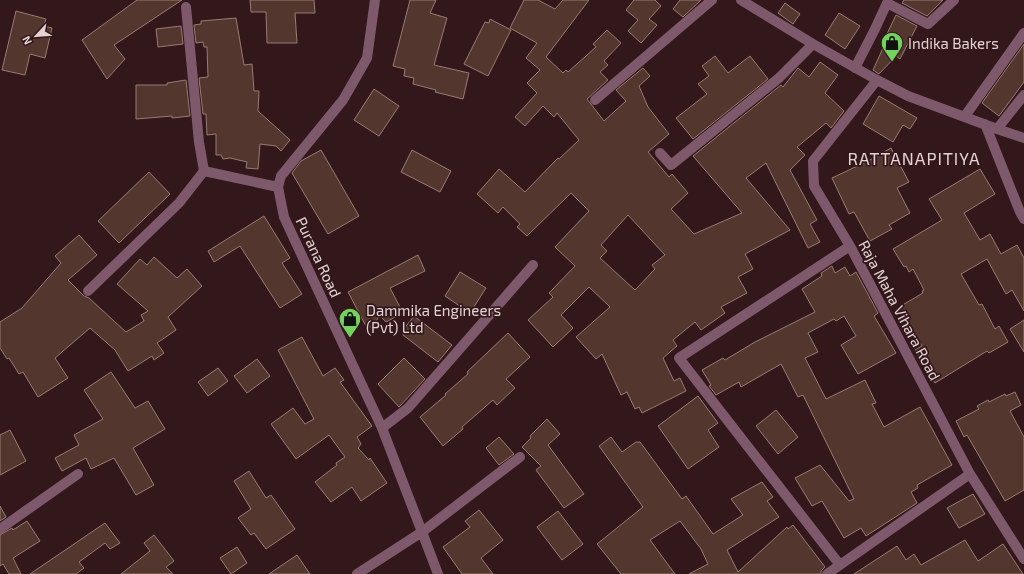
<svg xmlns="http://www.w3.org/2000/svg" width="1024" height="574" font-family="'Exo 2',sans-serif">
	<style>
		.building { fill: #53372f; stroke: #9a7b71; fill-rule: evenodd }
		.lines { fill: none; stroke-linecap: round; stroke-linejoin: round }
		.minor { stroke: #7e596b; stroke-width: 10 }
		.labels { text-anchor: middle; dominant-baseline: central; stroke-width: 3.5; stroke-linejoin: round; paint-order: stroke }
		.poi-label { font-size: 15px; fill: #e5d2d3; stroke: #32181b; text-anchor: start }
		.street-label { font-size: 15px; fill: #e5d2d3; stroke: #32181b }
		.quarter-label { font-size: 17px; letter-spacing: 1px; fill: #e5d2d3; stroke: #32181b }
	</style>
	<rect width="100%" height="100%" fill="#32181b"/>
	<!-- building -->
	<path class="building" d="M137 0H182L114 45 125 59 107 79 82 40Z
		M250 0H314L315 13H295L297 43H267L266 12H251Z
		M410 0H436L430 13 447 18 434 65 469 73 463 99 435 92 436 90 413 84 414 78 404 76 405 69 393 66Z
		M524 0H538L555 9 563 0H589L546 57 563 73 566 70 568 72 596 47 593 44 607 30 621 43 604 61 608 65 600 72 608 80 587 99 604 121 626 101 616 90 643 68 650 76 639 86 648 107 669 134 648 152 669 177 672 174 688 193 671 209 694 234 742 213 693 156 781 85 783 87 798 68 809 77 820 62 838 75 825 93 844 111 831 128 826 123 797 147 805 155 790 170 817 220 810 224 820 242 808 248 766 163 746 178 790 230 745 254 753 269 738 277 747 293 721 307 725 313 701 330 695 322 673 340 677 346 663 358 674 381 680 378 686 391 642 413 639 407 635 409 627 392 621 395 602 354 596 359 576 337 610 307 589 287 561 315 573 328 553 347 528 320 553 297 549 293 575 266 555 247 589 211 571 193 527 236 517 227 520 224 503 207 498 213 477 194 499 169 525 192 558 158 559 159 579 140 557 113 554 117 543 106 525 126 515 117 537 93 527 83 540 70 526 58 537 43 510 28ZM628 215 665 255 652 265 655 269 635 290 600 258 607 251 601 245Z
		M634 0H655L661 6 649 19 657 25 641 43 628 31 638 20 626 10Z
		M680 0H701L683 17 673 9Z
		M904 0H943L927 16 902 3Z
		M785 3 800 14 793 24 778 13Z
		M16 11 46 19 44 26 52 28 45 58 30 54 25 75 2 70Z
		M839 13 860 26 845 49 825 35Z
		M896 15 917 26 900 59 896 56 879 74 873 70 888 37 886 36Z
		M236 18 244 65 252 64 254 91H259L258 111 290 140 281 151 276 146 260 144 258 169 246 168 247 162 230 158 223 159 221 155H216V134L207 135 206 114H203L199 78 208 77 207 47H204L203 42 196 43 194 25 201 24V21Z
		M490 19 511 30 488 76 464 64 485 22 489 23Z
		M181 26 183 44 158 47 156 29Z
		M1024 44V82L999 116 982 103Z
		M715 56 728 73 750 56 768 79 693 139 676 118 707 94 698 84 709 76 702 66Z
		M186 80 190 116 172 118V116L136 119V85H167V83Z
		M374 89 399 106 379 136 354 120Z
		M879 96 917 118 910 129 903 125 893 142 863 124Z
		M891 148 909 182 897 188 910 213 889 225 892 229 870 241 854 212 849 214 832 178 870 160Z
		M321 150 359 216 328 234 292 173 301 161Z
		M412 150 451 171 440 192 401 172Z
		M980 169 995 194 964 213 980 240 990 234 1001 254 1017 245 1024 258V311L1012 290 1006 294 987 259 961 274 979 305 982 304 995 329 999 326 1008 342 989 353 987 351 935 383 915 350 922 346 899 307 923 293 922 291 924 290 913 269 909 272 906 266 904 267 893 249 942 220 929 199Z
		M149 172 170 194 119 243 98 221Z
		M264 216 290 258 282 263 302 294 280 308 240 246 214 262 208 251Z
		M79 235 97 255 68 280 84 296 89 298 126 332 144 321 141 315 148 311 117 284 140 259 147 265 154 257 177 278 187 269 202 286 168 317 176 330 157 343 164 353 154 360 152 356 128 371 115 350 90 328 55 358 68 378 38 397 23 372 19 374 9 358 7 359 0 348V322L22 308 61 263 55 256Z
		M418 255 425 271 390 288 403 313 386 322 380 316 368 330 348 292Z
		M832 266 835 273 845 267 850 276 856 272 878 313 874 316 896 353 858 374 841 345 856 336 844 316 836 321 834 319 808 333 818 352 805 358 826 399 865 380 876 403 872 404 884 427 920 407 952 465 917 485 918 488 911 492 917 503 866 536 861 528 844 538 822 501 812 506 795 478 820 465 849 501 854 499 803 395 798 397 781 364 741 387 739 382 716 395 709 386 711 385 702 370 723 358 725 360 755 342 815 312 802 289 822 276 821 273Z
		M460 272 486 288 470 313 445 296Z
		M414 316 452 345 438 362 403 335V330Z
		M1024 320V352L1010 329Z
		M508 333 530 357 506 379 515 388 497 405 493 400 462 427 463 429 443 446 420 417 446 395 445 394 468 374 467 372Z
		M302 337 323 376 335 368 344 380 340 382 372 426 357 437 361 444 358 448 369 460 370 458 387 483 361 501 352 487 331 502 315 482 337 465 336 463 345 457 329 435 296 459 271 424 293 408 305 424 314 419 278 350Z
		M404 358 425 379 399 407 378 384Z
		M257 359 270 376 247 393 234 376Z
		M218 368 228 381 208 396 198 382Z
		M111 372 135 408 148 401 165 429 133 448 154 485 136 495 114 458 91 469 86 458 62 471 55 458 79 445 74 435 103 419 84 390Z
		M1015 392 1021 405 1010 411 1024 437V490L1005 501 967 435 964 437 956 421 979 409 977 406 988 400 989 402 1005 394 1006 396Z
		M698 396 718 423 708 430 719 447 688 469 658 426Z
		M776 410 798 437 778 454 756 426Z
		M547 419 560 434 548 445 584 494 564 508 536 470 541 466 522 447 531 438 530 436Z
		M10 430 26 461 0 475V435Z
		M499 437 514 454 499 465 486 448Z
		M611 437 622 452 636 442H640L682 499 686 496 713 534 743 515 731 499 762 482 773 497 767 501 779 517 727 550 738 572 787 527 788 529 793 525 825 567 821 571V574H689L708 564 701 549 680 521 650 540 675 574H621L597 544 643 507 599 446Z
		M249 471 266 498 271 495 295 529 266 549 254 533 251 535 238 518 251 509 234 481Z
		M973 494 985 514 959 528 947 508Z
		M0 506 6 517 0 521Z
		M479 510 503 540 481 558 493 574H462L443 547 470 527 465 521Z
		M558 511 583 544 562 560 537 527Z
		M27 521 40 541 13 558 21 574H9L3 564 0 566V535L12 528 13 530Z
		M105 523 120 543 110 549 105 543 79 562 84 568 76 574H30Z
		M154 535 174 561 166 567 173 574H121L150 551 144 543Z
		M965 540 978 561 1003 544 1023 574H854L897 546 906 560 914 554 921 565Z
		M237 547 247 563 231 574 220 558Z
		M297 555 310 574H269Z"/>
	<g class="lines">
		<!-- minor -->
		<path class="minor" d="M741 0 813 44 877 80 908 96 997 129 1024 138
			M186 7 199 142 204 171
			M855 68 875 29 887 3 928 24 954 0
			M877 80 813 161 814 186 850 246 970 474 1024 559
			M595 100 712 0
			M965 116 1024 33
			M985 124 1020 212 1024 219
			M997 129 1024 95
			M660 153 671 165 779 78 813 44
			M88 291 179 203 204 171 278 187
			M382 428 408 408 533 265
			M0 529 78 474
			M840 565 679 358 850 246
			M357 574 422 532 382 428 284 217 278 187 281 176 343 100 367 58 375 0
			M438 574 422 532 520 457
			M827 574 970 474"/>
	</g>
	<!-- icons -->
	<defs>
		<g id="shop-pin" transform="scale(1.15)"><path d="M0 17L-7.5 6A9.5 9.5 0 1 1 7.5 6Z" fill="#73d25d" stroke="#32181b"/><path d="M-5-2.5h2.3a2.7 3.5 0 0 1 5.4 0H5L5.5 6h-11ZM-1.5-2.5h3a1.5 2.3 0 0 0-3 0Z" fill="#111"/></g>
	</defs>
	<g fill-rule="evenodd">
		<use href="#shop-pin" x="892" y="43"/>
		<use href="#shop-pin" x="350" y="319"/>
	</g>
	<g class="labels">
		<!-- poi labels -->
		<g class="poi-label">
			<text x="908" y="43">Indika Bakers</text>
			<text x="366" y="310">Dammika Engineers<tspan x="366" dy="17">(Pvt) Ltd</tspan></text>
		</g>
		<!-- street labels -->
		<g class="street-label">
			<text transform="translate(319 257) rotate(65)">Purana Road</text>
			<text transform="translate(900 310) rotate(62)">Raja Maha Vihara Road</text>
		</g>
		<!-- quarter labels -->
		<g class="quarter-label">
			<text x="914" y="158">RATTANAPITIYA</text>
		</g>
	</g>
	<!-- north arrow -->
	<g transform="translate(36 36) rotate(244)" stroke="#32181b" stroke-width="3" paint-order="stroke">
	<path d="M0-3L7 15L0 10L-7 15Z" fill="#e5d2d3"/>
	<text y="-6" font-size="11" font-weight="bold" text-anchor="middle" fill="#e5d2d3">N</text>
	</g>
</svg>
